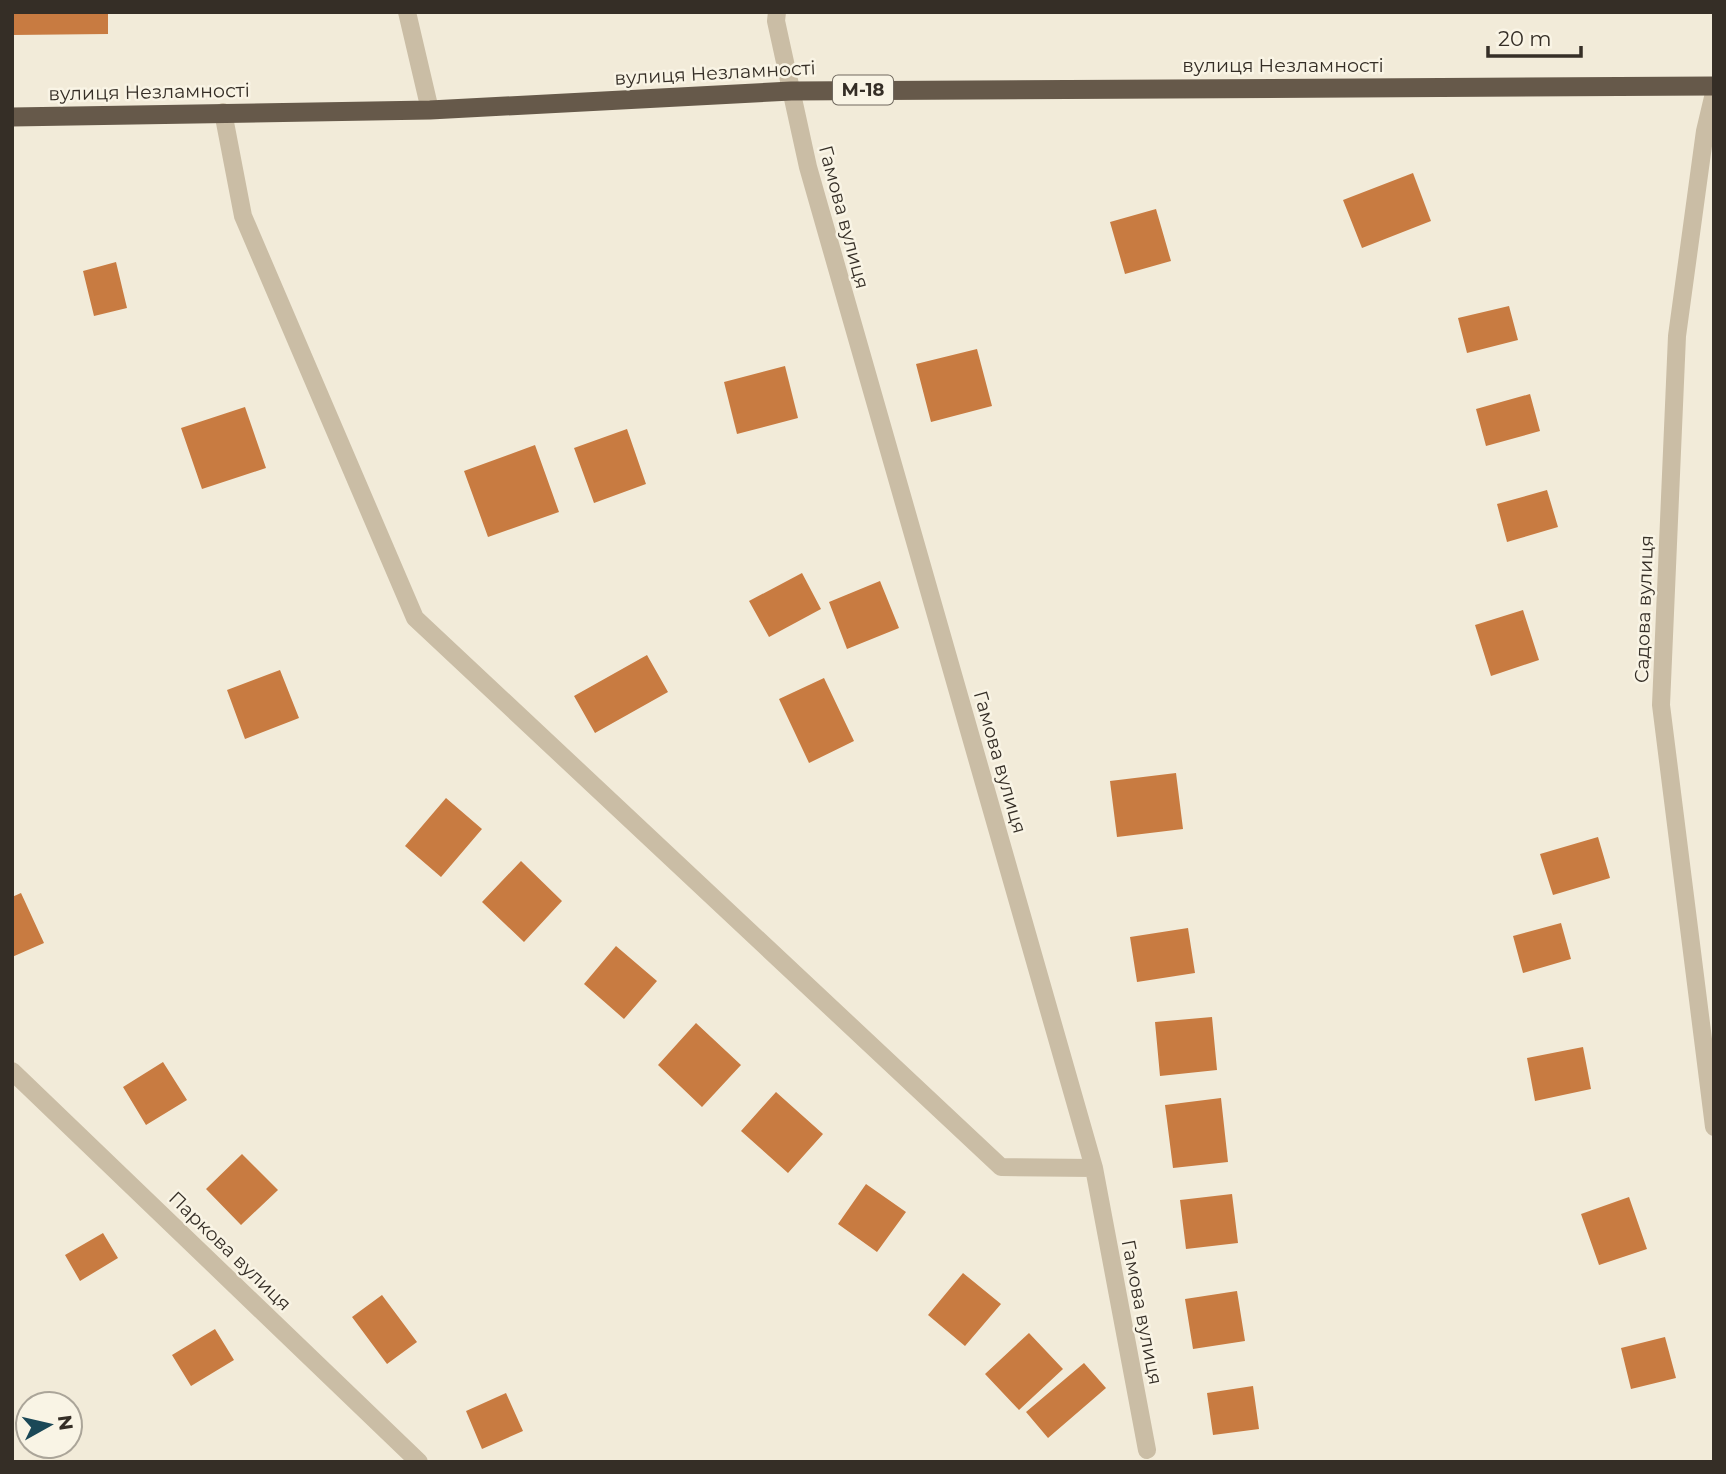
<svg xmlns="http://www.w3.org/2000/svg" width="1726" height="1474" font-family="Montserrat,sans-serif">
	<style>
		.building { fill: #c87b41 }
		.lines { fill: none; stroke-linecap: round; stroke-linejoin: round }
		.minor { stroke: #cabda5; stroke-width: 18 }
		.trunk { stroke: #66594a; stroke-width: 19 }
		.labels { text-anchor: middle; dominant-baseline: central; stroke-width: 5; stroke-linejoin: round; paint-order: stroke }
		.shield { fill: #f9f4e5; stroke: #70695f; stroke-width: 2 }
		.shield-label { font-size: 18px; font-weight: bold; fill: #352e26 }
		.street-label { font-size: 19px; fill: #352e26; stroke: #f9f4e5 }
	</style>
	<rect width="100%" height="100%" fill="#f2ebd9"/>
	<!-- building -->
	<path class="building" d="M12 12H108V34L12 35Z
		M1413 173 1431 221 1362 248 1343 200Z
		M1156 209 1171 261 1125 274 1110 222Z
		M116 262 127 308 94 316 83 271Z
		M1509 306 1518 340 1467 353 1458 318Z
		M977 349 992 406 931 422 916 364Z
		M785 366 798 418 737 434 724 382Z
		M1530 394 1540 431 1486 446 1476 409Z
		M245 407 266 468 202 489 181 428Z
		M627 429 646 484 594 503 574 448Z
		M535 445 559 512 488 537 464 471Z
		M1547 490 1558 527 1507 542 1497 504Z
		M802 573 821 609 769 637 749 601Z
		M880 581 899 628 847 649 829 602Z
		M1523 610 1539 660 1491 676 1475 625Z
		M647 655 668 692 595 733 574 696Z
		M280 670 299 718 245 739 227 690Z
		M824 678 854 741 809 763 779 699Z
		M1176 773 1183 829 1117 837 1110 781Z
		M446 798 482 829 441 877 405 846Z
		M1598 837 1610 878 1553 895 1540 854Z
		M521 861 562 901 524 942 482 902Z
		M21 893 44 943 12 957V897Z
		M1561 923 1571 959 1523 973 1513 936Z
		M1188 928 1195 973 1137 982 1130 937Z
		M616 946 657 981 624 1019 584 984Z
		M1212 1017 1217 1070 1160 1076 1155 1022Z
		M696 1023 741 1065 702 1107 658 1065Z
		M1583 1047 1591 1089 1535 1101 1527 1058Z
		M163 1062 187 1100 146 1125 123 1087Z
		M776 1092 823 1134 788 1173 741 1131Z
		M1221 1098 1228 1162 1173 1168 1165 1105Z
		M242 1154 278 1190 241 1225 206 1189Z
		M866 1184 906 1212 877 1252 838 1224Z
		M1232 1194 1238 1243 1186 1249 1180 1200Z
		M1629 1197 1647 1249 1599 1265 1581 1214Z
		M103 1233 118 1258 80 1281 65 1255Z
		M963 1273 1001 1304 965 1346 928 1315Z
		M1237 1291 1245 1341 1193 1349 1185 1299Z
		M382 1295 417 1342 387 1364 352 1317Z
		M215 1329 234 1360 191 1386 172 1355Z
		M1029 1333 1063 1369 1019 1410 985 1374Z
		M1665 1337 1676 1378 1631 1389 1621 1348Z
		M1084 1363 1106 1388 1048 1438 1026 1412Z
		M1253 1386 1259 1429 1213 1435 1207 1393Z
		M506 1393 523 1431 482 1449 466 1411Z"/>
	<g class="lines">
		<!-- minor -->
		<path class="minor" d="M407 12 430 110
			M777 12 776 21 808 167 1094 1168 1147 1450
			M1714 93 1705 131 1677 336 1661 705 1714 1127
			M223 112 243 216 415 618 1001 1167 1094 1168
			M12 1071 419 1462"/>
		<!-- trunk -->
		<path class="trunk" d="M12 117 430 110 791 91 1714 86"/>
	</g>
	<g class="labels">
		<!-- shield labels -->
		<rect class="shield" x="833" y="75.5" width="60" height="29" rx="5"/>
		<g class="shield-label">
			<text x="863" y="90">М-18</text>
		</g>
		<!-- street labels -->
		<g class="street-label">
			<text x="1283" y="65">вулиця Незламності</text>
			<text transform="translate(715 73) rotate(-3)">вулиця Незламності</text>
			<text transform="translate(149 92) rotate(-1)">вулиця Незламності</text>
			<text transform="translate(844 217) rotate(75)">Гамова вулиця</text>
			<text transform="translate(1644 609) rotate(-88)">Садова вулиця</text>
			<text transform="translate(1000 762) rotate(74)">Гамова вулиця</text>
			<text transform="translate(230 1251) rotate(44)">Паркова вулиця</text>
			<text transform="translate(1142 1312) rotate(79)">Гамова вулиця</text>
		</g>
	</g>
	<!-- border -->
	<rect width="1726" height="1474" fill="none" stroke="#352e26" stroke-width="28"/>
	<!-- north arrow -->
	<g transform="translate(49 1425) rotate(82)"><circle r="33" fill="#f9f4e5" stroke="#aba599" stroke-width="2"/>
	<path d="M0-5L12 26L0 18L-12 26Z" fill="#1b4857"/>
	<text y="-10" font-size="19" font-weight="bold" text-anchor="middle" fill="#352e26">N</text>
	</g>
	<!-- scale -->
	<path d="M1488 46v10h93v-10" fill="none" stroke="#352e26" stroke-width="3.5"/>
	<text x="1498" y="46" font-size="21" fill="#352e26" stroke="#f9f4e5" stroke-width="5" paint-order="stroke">20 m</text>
</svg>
